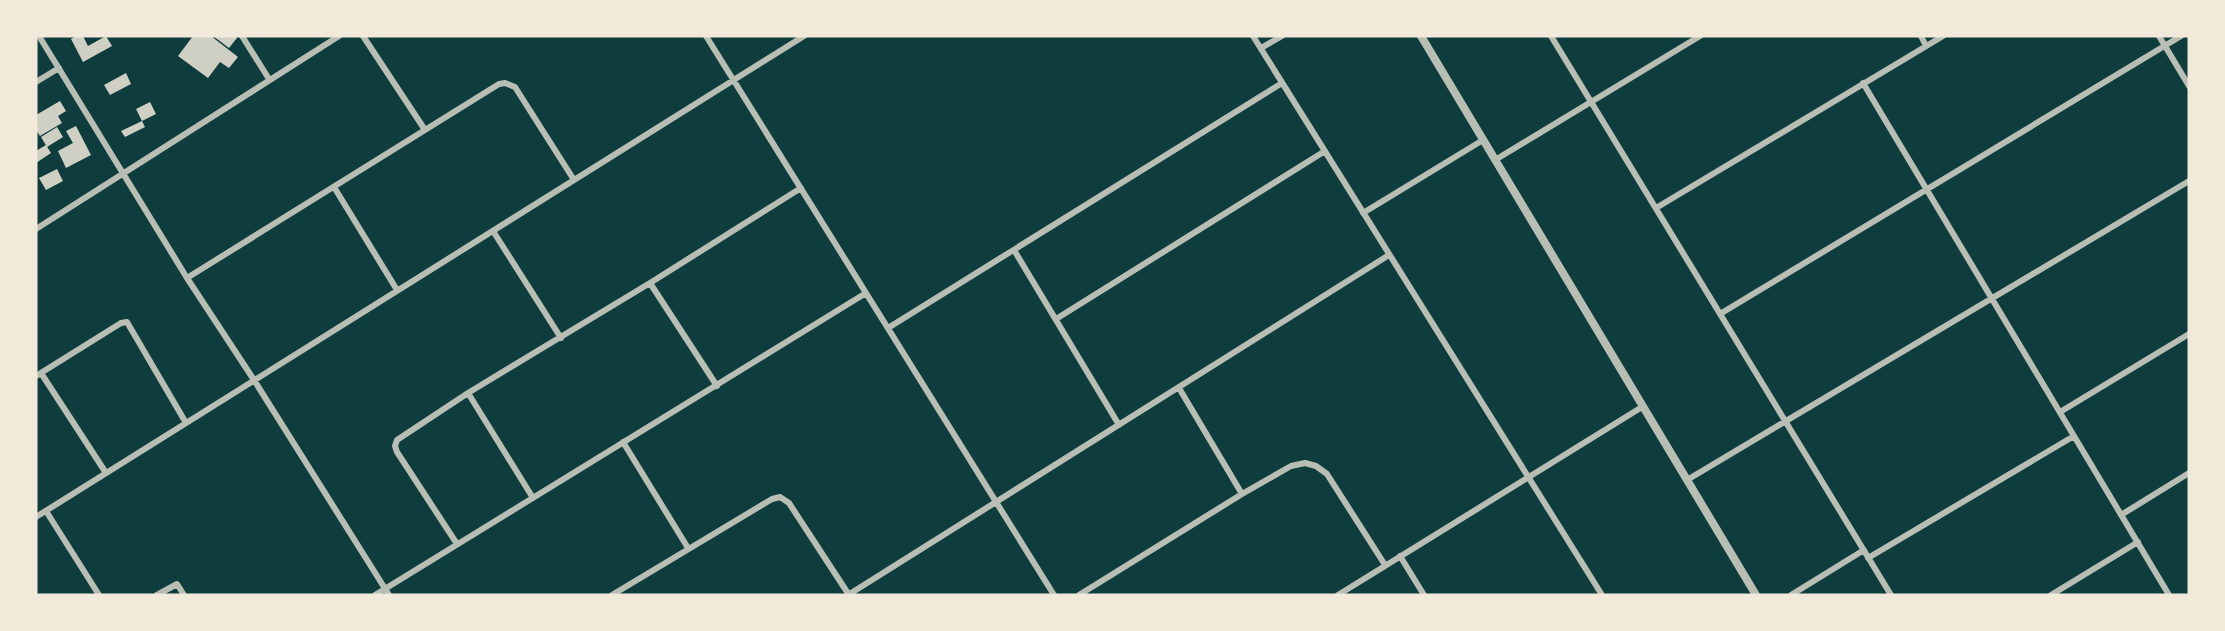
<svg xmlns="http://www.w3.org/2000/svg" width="2225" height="631" font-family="Helvetica,sans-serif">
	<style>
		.building { fill: #cfcfc3 }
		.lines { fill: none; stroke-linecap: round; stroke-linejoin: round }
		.minor { stroke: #b8beb3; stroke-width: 6 }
		.tertiary { stroke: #b8beb3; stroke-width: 8 }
	</style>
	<rect width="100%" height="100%" fill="#0f3d3e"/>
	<!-- building -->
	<path class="building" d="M76 36H83L88 46 106 36 112 46 83 62 71 39Z
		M193 36H211L238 57 229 68 220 62 208 78 178 56Z
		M213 36H235L237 38 229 48Z
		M126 73 131 84 110 95 104 85Z
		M60 101 66 111 58 116 62 123 40 136 36 130V115Z
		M150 102 156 114 142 121 136 109Z
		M142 121 145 127 125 137 121 131Z
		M76 126 91 155 66 168 58 151 73 143 66 131Z
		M57 127 63 137 47 147 41 137Z
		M46 145 51 153 36 163V151Z
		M57 169 63 181 46 190 39 178Z"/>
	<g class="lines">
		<!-- minor -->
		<path class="minor" d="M39 36 187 278 254 380 389 595
			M242 36 269 79
			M363 36 425 130
			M706 36 1054 595
			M1253 36 1602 595
			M1551 36 1891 595
			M1921 36 1926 46
			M2159 36 2189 86
			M1261 48 1282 36
			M36 82 59 68
			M1863 83 2169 595
			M1495 160 1700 36
			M334 187 397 290
			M1656 208 1943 36
			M1363 213 1483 140
			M36 229 339 36
			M493 231 561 338
			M1014 250 1119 425
			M187 278 499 84 505 83 515 87 574 180
			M650 283 717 386
			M1720 314 2181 36
			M1056 319 1325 151
			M888 328 1282 83
			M41 373 106 473
			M36 376 121 323 127 322 186 423
			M1179 388 1242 494
			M468 393 533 498
			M2060 412 2189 334
			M623 442 688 548
			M1687 480 2189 181
			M46 511 99 595
			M2121 515 2189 473
			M36 517 804 36
			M457 544 397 452 395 446 397 440 468 393 650 283 801 188
			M1400 556 1424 595
			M1868 558 2074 436
			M157 595 177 584 184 595
			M375 595 866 293
			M612 595 772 499 780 497 789 503 849 595
			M848 595 1389 255
			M1079 595 1242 494 1291 466 1305 463 1316 466 1327 474 1385 565
			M1338 595 1642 407
			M1791 595 1864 550
			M2051 595 2138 542"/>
		<!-- tertiary -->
		<path class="tertiary" d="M1421 36 1756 595"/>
	</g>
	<!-- border -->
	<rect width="2225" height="631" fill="none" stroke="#f1e9da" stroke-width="75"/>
</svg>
